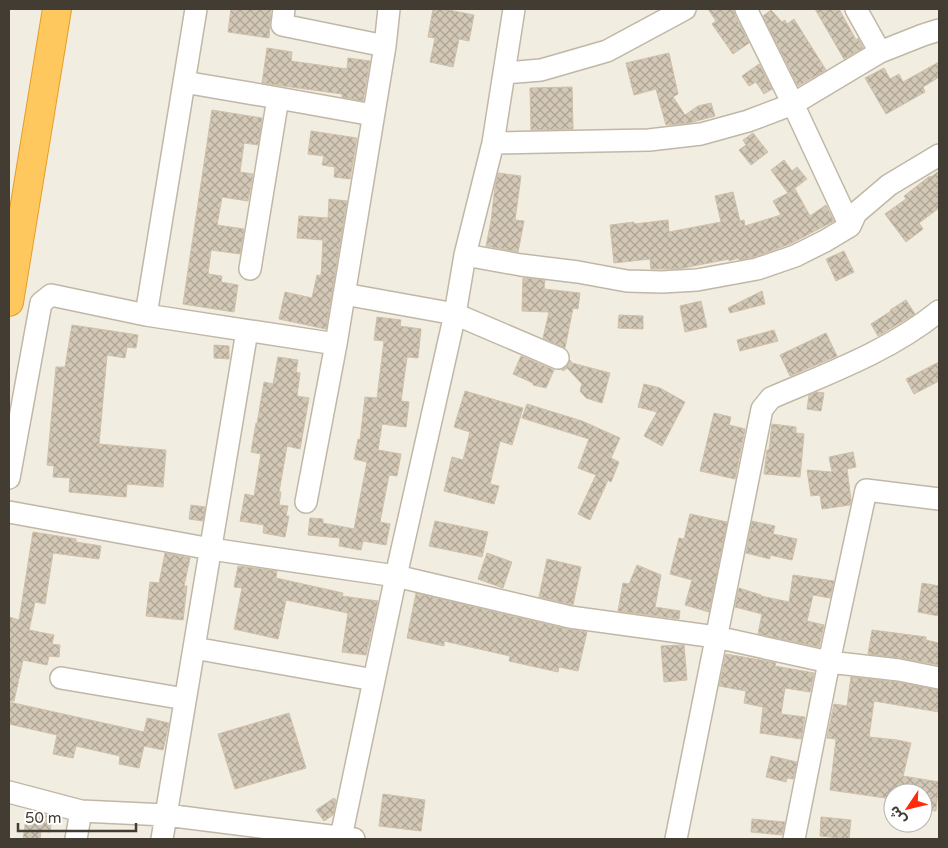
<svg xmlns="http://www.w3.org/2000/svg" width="948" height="848" font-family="'Varela Round','Noto Sans Arabic',sans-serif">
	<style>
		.building { fill: url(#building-cross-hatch); stroke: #cfc0a9 }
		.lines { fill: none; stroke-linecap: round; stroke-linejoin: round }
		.minor-casing { stroke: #c0b7a6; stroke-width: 24 }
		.highway-casing { stroke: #e69d27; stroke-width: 30 }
		.minor { stroke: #fff; stroke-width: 21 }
		.highway { stroke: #ffc85f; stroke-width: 28 }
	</style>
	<defs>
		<pattern id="building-cross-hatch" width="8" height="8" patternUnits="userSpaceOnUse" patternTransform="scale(1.25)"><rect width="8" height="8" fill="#d3c8b6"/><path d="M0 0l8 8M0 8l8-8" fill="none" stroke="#ada495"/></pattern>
	</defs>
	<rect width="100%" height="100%" fill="#f2ede1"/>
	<!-- building -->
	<path class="building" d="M231 9H271L269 38 228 32Z
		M433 9H443L474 15 469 41 459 39 453 67 430 62 435 38 428 37Z
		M708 9H734L735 15 749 43 733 54 712 24 716 21Z
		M815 9H839L856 40 858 38 863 48 844 59Z
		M771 10 782 22 785 20 787 24 794 19 826 70 798 86 763 16Z
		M267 48 292 52 291 61 347 69 348 58 370 61 363 101 342 97V94L262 83Z
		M669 53 678 94 673 97 685 115 698 106 711 103 715 116 689 123 666 125 656 89 634 95 626 63Z
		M939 62V77L923 87 925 92 886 114 865 78 884 68 890 79 899 74 903 82Z
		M759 64 772 89 764 94 756 82 749 86 742 76Z
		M572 87 573 129 531 130 530 88Z
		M212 110 262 118 258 145 244 143 240 172 253 174 248 201 222 197 217 225 244 229 240 254 211 250 208 274 222 276 221 282 238 285 234 312 183 304Z
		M311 131 357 138 350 179 334 177 335 167 322 165 324 156 308 154Z
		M753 133 768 152 751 165 739 150 746 145 743 140Z
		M784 160 792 171 797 167 807 179 791 191 795 189 810 216 826 205 834 221 790 244 754 257 739 260 738 258 729 261V259L678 269H651L650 259 614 263 610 225 634 222V224L668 220 669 232 721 222 715 196 733 192 740 221 744 220 745 226 781 215 773 201 788 193 771 170Z
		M939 171V208L919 223 923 229 906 242 885 214 906 199 904 196 930 176 931 177Z
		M498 173 521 176 515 220 524 221 518 252 486 246 491 221 495 187Z
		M329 199 347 201 326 329 279 319 285 292 312 298 317 275 321 276 323 240 297 238 299 216 328 218Z
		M844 251 854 272 836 281 826 259Z
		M523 278 545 280 544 289 580 293 578 309 573 308 565 348 543 338 549 312 522 311Z
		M762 291 765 304 730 313 728 308Z
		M906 300 915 314 878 336 871 324 891 311 890 310Z
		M701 301 707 327 685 332 680 306Z
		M619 315 643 316V329L618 328Z
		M377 317 401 320 400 326 421 329 418 358 407 357 401 401 409 402 406 427 382 424 378 450 401 454 397 476 389 475 380 522 390 524 386 545 363 541 361 550 339 546 340 538 308 535 310 518 323 519V523L354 529 367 462 354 459 358 439 360 440 365 397 377 398 384 341 374 340Z
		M72 325 138 335 136 348 127 347 125 358 107 355 99 444 166 450 163 487 127 484 126 497 69 492 70 478 53 477 54 466 47 465 56 367H65Z
		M774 330 778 341 740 351 737 340Z
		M826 333 837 356 790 376 780 355Z
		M214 345 229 346V359L214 358Z
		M521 356 554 370 546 388 533 385V383L513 374Z
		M278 357 298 360 296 372 300 373 297 396 309 398 300 449 287 446 279 492H281L279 505 288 506 286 516H289L285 537 263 533 264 525 240 521 245 494 254 496 261 454 251 452 256 423 257 424 264 382 273 384Z
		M570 360 572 363 610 373 602 403 586 398 580 391 582 384 567 368 563 371 562 370 566 368 569 363Z
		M939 362V381L914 394 906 379Z
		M644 384 660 388 685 402 662 446 644 436 657 412 638 407Z
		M465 391 523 408 512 445 500 441 490 484 499 486 494 504 444 491 452 457 463 460 470 432 454 427Z
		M817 392 824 393 821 411 807 409 809 395Z
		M527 404 582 421 620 438 611 458 619 462 611 482 608 480 590 520 578 514 596 475 578 468 589 439 522 418Z
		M714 413 731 417 729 425 745 429 735 479 700 471Z
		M772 424 796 427V433L804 434 800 477 764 474 767 450H769Z
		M853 452 856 467 847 469 851 500 850 505 822 509 820 495 811 496 807 470 832 472 829 457Z
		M191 505 205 507 203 521 189 519Z
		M690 514 727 522 709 612 685 605 692 580 670 574 679 538 684 539Z
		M435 521 488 532 482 557 429 546Z
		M752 521 775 526 773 534 797 539 792 560 770 555V559L746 553Z
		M33 532 76 539V542L101 546 99 559 53 553 45 604 35 602 29 630 54 635 52 644 60 645 59 657 49 656 47 665 23 660 14 701H9V617L19 620Z
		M165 553 190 558 184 586H187L183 620 146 616 150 582 159 583Z
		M487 553 512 562 503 588 478 579Z
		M547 559 581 567 573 605 539 597Z
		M637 565 661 575 655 607 680 611 679 619 618 611 623 583 629 584Z
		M238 566 277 571 276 578 343 593 342 596 378 601 366 655 342 652 348 613 286 600 278 639 234 629 242 588 234 587Z
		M793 575 834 581 830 598 813 595 807 621 824 625 819 647 758 634 762 614 735 607 739 588 761 595V596L789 602Z
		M922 583 939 586V616L918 612Z
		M416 593 567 629 587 632 578 671 559 667 558 672 509 661 510 656 444 641V646L407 638Z
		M872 630 926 637V640L939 643V665L901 658 868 654Z
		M681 645H684L687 680 664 682 661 646Z
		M726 654 772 662 776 663 775 666 814 673 810 692 785 688 781 714 805 717 801 739 760 733 763 707 744 703 746 691 719 686Z
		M851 677 897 682 939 690V712L874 701 869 737 897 740 911 743 903 776 939 782 936 811 923 809V793H893L892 799 830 790 836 739 827 738 834 704 847 706Z
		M9 702 144 732 147 718 169 723 163 750 144 746 139 768 119 764 120 756 76 746 73 758 53 754 57 735 9 724Z
		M289 713 306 768 235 789 218 734Z
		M771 756 797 762 793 779 787 778 786 782 766 777Z
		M383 794 425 800 421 831 379 826Z
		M334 798 336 800 333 815 324 821 316 810Z
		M27 812 52 816 50 832 41 831 40 839H23Z
		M821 817 851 820 849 839 820 836Z
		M752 819 785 822 782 835 751 832Z"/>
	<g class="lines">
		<!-- minor casing -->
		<g class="minor-casing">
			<path id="minor" d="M196 9 146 315 336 344
				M284 9 282 25 385 46
				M746 9 793 104 850 226
				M856 9 880 52
				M504 73 541 70 607 51 685 9
				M184 82 278 98 373 115
				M493 143 649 140 701 134 748 121 793 104 880 52 923 35 939 30
				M465 255 521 265 578 272 627 281 662 282 697 280 757 269 795 256 825 241 850 226 856 213 889 185 939 155
				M250 269 278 98
				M344 294 455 314 558 358
				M9 478 41 303 51 295 146 315
				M306 502 336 344 385 46 389 9
				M9 512 211 549 396 576 570 617 716 637 829 662 899 670 939 678
				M194 648 374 680
				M61 678 185 699
				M9 792 81 811 166 815 354 839
				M341 837 396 576 455 314 465 255 493 143 514 9
				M76 839 81 811
				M162 839 247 331
				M676 839 762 409 771 398C829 373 890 351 939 311
				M794 839 829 662 866 490 939 499"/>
		</g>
		<!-- highway casing -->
		<g class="highway-casing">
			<path id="highway" d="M9 302 57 9"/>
		</g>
		<!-- minor -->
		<use href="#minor" class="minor"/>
		<!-- highway -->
		<use href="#highway" class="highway"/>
	</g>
	<!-- border -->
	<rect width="948" height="848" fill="none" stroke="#433c32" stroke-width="20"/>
	<!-- north arrow -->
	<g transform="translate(908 808) rotate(235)"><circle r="24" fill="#ffffff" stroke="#b4b1ad"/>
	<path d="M0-4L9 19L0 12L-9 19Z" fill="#ff2c0b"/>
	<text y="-8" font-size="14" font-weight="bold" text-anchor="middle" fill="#433c32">ش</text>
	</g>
	<!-- scale -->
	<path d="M18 823v8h118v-8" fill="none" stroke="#433c32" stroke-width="2.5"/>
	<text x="25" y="823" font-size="15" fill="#433c32" stroke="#ffffff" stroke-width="4" paint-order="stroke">50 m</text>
</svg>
